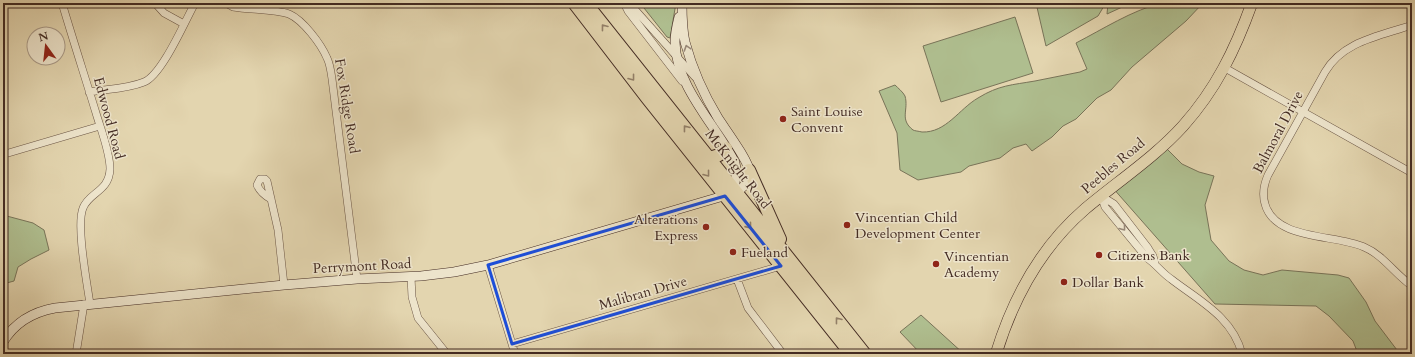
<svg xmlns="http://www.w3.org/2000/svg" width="1415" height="357" font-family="Cardo,serif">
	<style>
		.green { fill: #afbe8f; stroke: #797459 }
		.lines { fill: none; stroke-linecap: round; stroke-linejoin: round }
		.street-casing { stroke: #6b5646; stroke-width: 8 }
		.secondary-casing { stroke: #432b23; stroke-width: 10 }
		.primary-casing { stroke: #432b23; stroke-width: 12 }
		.highway-casing { stroke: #432b23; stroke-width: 14 }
		.street { stroke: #ede4cb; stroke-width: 7 }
		.secondary { stroke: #ede4cb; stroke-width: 9 }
		.primary { stroke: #e3d5af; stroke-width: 11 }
		.highway { stroke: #e3d5af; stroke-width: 12 }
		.oneway { stroke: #938069 }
		.oneway2 { stroke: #988877 }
		.marked { fill: none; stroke: #1d4ed8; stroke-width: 3; stroke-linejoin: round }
		.poi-dot { fill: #8f2418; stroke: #ede4cb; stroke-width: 1.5 }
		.labels { text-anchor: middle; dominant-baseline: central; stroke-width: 3; stroke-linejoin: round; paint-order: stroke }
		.street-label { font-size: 14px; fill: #432b23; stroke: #ede4cb }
		.poi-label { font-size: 14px; fill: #432b23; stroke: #ede4cb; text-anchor: start }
	</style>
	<rect width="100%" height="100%" fill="#e3d5af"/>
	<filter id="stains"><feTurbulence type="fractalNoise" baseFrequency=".005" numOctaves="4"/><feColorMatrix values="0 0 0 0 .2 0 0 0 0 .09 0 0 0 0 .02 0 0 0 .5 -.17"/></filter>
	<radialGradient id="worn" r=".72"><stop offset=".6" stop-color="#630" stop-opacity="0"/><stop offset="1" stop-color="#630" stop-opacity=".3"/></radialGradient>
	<!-- green -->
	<path class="green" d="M640 3H676L670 38 667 37Z
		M1036 3H1104V6L1098 16 1046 46Z
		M1108 3H1131L1107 14Z
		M1161 3H1203L1186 21 1132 67 1111 90 1097 98 1076 119 1063 126 1052 137 1032 151 1026 144 1013 148 1000 158 969 166 961 172 918 180 900 170 897 133 879 91 895 85C898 88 903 92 905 96 909 110 899 119 913 130 915 131 918 131 922 132 946 133 959 109 978 98 999 85 1012 85 1035 81 1050 78 1065 75 1080 72L1087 69 1076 43C1103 29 1131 11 1161 3Z
		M1015 17 1033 73 941 102 923 46Z
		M1163 145 1182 164 1199 172 1214 176 1205 205 1211 240 1229 261 1244 270 1263 275 1282 270 1338 275 1349 278 1366 302 1375 321 1400 354H1358L1353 341 1329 316 1316 306 1215 304 1112 187Z
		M3 215 33 223 44 230 49 250 31 259 18 267 14 281 3 284Z
		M921 315 964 354H921L900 332Z"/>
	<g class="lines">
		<!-- street casing -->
		<g class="street-casing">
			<path id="street" d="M62 3C73 40 85 77 96 113 101 130 110 152 110 169 109 192 89 192 83 208 76 225 87 283 90 304
				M155 3 164 13 184 24
				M226 3 233 7C250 10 274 9 289 14 303 20 321 44 327 58 330 64 331 72 332 79L357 279
				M624 3 628 11 682 81
				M629 3 695 77
				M1412 25C1380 36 1343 41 1325 72L1268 175C1264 184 1262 194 1265 204 1275 241 1336 234 1364 247 1383 255 1395 274 1412 286
				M1225 68 1412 173
				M89 92C107 89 127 89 144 82 162 75 185 21 195 3
				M5 154 100 126
				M1101 196 1105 207 1147 258C1156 264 1162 273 1171 279 1198 300 1233 317 1242 354
				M1101 196 1114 204 1148 248 1153 256 1155 263
				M271 199C265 196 260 192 257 185L260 179H265L267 181 278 230 284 285
				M488 265 515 354
				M411 277 412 297 418 318 447 354
				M737 279 748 308 783 354
				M512 344 781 266
				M76 354 84 304"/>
		</g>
		<!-- secondary casing -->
		<g class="secondary-casing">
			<path id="secondary" d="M679 17C677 25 675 34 675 42 676 87 716 125 735 163 737 171 737 185 730 191
				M3 342C15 322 33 312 55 308L284 285 357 279 421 276 454 272 488 265 737 192C743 187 750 182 750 173 749 161 725 129 718 118 704 95 692 68 685 42 682 29 682 16 682 3"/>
		</g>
		<!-- primary casing -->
		<g class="primary-casing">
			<path id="primary" d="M996 354C1013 298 1041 247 1085 209 1117 182 1155 157 1183 126 1216 89 1235 50 1252 3"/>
		</g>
		<!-- highway casing -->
		<g class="highway-casing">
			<path id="highway" d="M574 3 647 98 851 354
				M586 3 865 354
				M710 158 719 155 726 148
				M749 170 780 239"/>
		</g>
		<!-- street -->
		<use href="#street" class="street"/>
		<!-- secondary -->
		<use href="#secondary" class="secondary"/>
		<!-- primary -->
		<use href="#primary" class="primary"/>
		<!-- highway -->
		<use href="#highway" class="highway"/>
	</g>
	<!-- one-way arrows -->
	<defs><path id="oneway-chevron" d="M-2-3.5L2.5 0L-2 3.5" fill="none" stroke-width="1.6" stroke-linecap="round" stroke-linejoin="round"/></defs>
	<g class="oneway">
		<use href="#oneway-chevron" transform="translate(604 27) rotate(-128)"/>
		<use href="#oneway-chevron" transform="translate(632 78) rotate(52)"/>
		<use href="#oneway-chevron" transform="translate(686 128) rotate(-128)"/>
		<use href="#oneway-chevron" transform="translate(707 174) rotate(52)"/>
		<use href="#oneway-chevron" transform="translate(749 226) rotate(51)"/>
		<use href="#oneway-chevron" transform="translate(838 320) rotate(-128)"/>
	</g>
	<g class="oneway2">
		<use href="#oneway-chevron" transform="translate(687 48) rotate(-108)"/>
		<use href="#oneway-chevron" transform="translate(1123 228) rotate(52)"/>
	</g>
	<!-- marked area -->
	<path class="marked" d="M725 196 781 266 512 344 488 265Z"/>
	<!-- markers -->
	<g class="poi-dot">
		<circle cx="783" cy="119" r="4"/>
		<circle cx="847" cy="225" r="4"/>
		<circle cx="706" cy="227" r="4"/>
		<circle cx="733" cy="252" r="4"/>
		<circle cx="1099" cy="255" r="4"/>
		<circle cx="936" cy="264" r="4"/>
		<circle cx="1064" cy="282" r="4"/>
	</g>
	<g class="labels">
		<!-- street labels -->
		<g class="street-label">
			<text transform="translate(347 106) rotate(81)">Fox Ridge Road</text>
			<text transform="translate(109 118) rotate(75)">Edwood Road</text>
			<text transform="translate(1278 132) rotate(-62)">Balmoral Drive</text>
			<text transform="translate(1113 166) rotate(-40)">Peebles Road</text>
			<text transform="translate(738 169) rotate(52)">McKnight Road</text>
			<text transform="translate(362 266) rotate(-3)">Perrymont Road</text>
			<text transform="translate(643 293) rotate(-16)">Malibran Drive</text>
		</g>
		<!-- poi labels -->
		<g class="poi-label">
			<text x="791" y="111">Saint Louise<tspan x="791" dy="16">Convent</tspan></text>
			<text x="855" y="217">Vincentian Child<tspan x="855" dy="16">Development Center</tspan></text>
			<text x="698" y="219" text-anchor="end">Alterations<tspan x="698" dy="16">Express</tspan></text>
			<text x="741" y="252">Fueland</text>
			<text x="1107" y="255">Citizens Bank</text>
			<text x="944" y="256">Vincentian<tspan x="944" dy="16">Academy</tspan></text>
			<text x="1072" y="282">Dollar Bank</text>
		</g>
	</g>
	<!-- margin -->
	<rect width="1415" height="357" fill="none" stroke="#e3d5af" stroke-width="16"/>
	<rect x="4" y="4" width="1407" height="349" fill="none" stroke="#432b23" stroke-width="2"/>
	<rect x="8" y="8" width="1399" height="341" fill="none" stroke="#432b23"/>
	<!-- north arrow -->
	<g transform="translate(46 46) rotate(345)"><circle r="19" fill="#ede4cb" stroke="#a99a88"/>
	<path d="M0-3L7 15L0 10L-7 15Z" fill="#8f2418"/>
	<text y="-6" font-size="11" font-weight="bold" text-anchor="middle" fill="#432b23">N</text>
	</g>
	<rect width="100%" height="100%" filter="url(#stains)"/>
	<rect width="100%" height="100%" fill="url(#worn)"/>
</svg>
